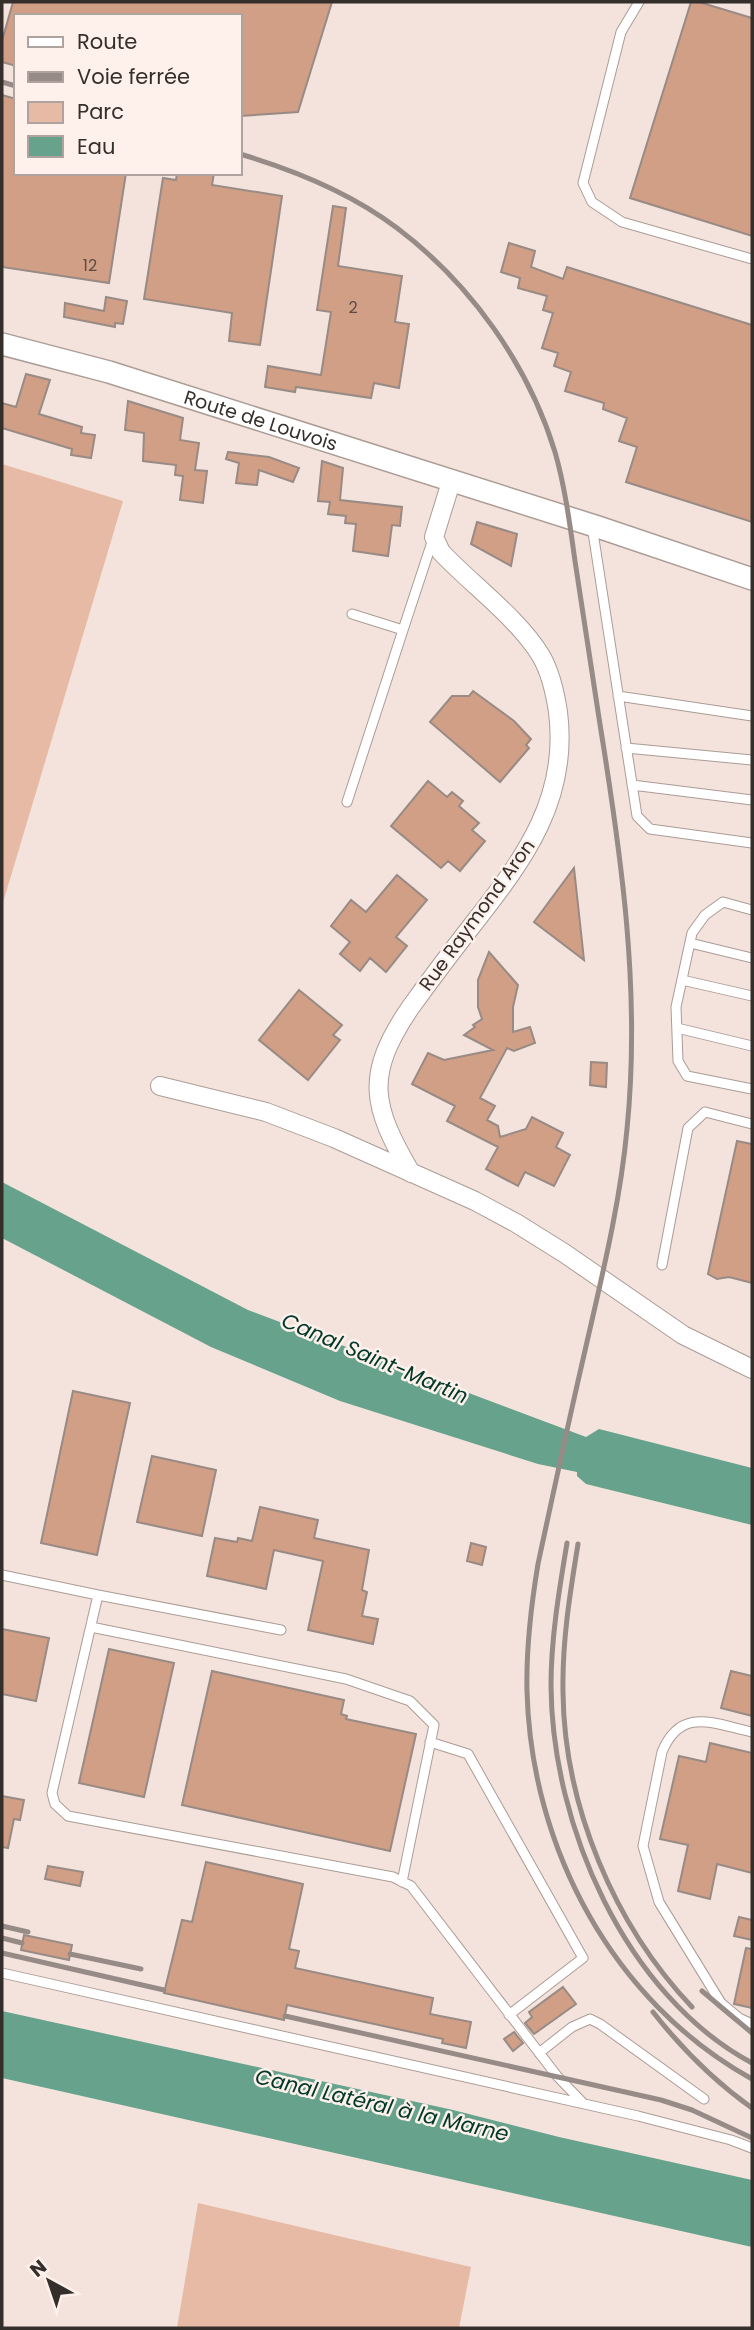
<svg xmlns="http://www.w3.org/2000/svg" width="754" height="2330" font-family="Poppins,sans-serif">
	<style>
		.green { fill: #e7baa5 }
		.water { fill: #67a28d }
		.building { fill: #d19e86; stroke: #988a84; stroke-width: 2 }
		.lines { fill: none; stroke-linecap: round; stroke-linejoin: round }
		.service-casing { stroke: #ab9c95; stroke-width: 11 }
		.minor-casing { stroke: #ab9c95; stroke-width: 20 }
		.tertiary-casing { stroke: #ab9c95; stroke-width: 24 }
		.service { stroke: #fff; stroke-width: 9 }
		.minor { stroke: #fff; stroke-width: 18 }
		.tertiary { stroke: #fff; stroke-width: 21 }
		.rail { stroke: #968b86; stroke-width: 5 }
		.labels { text-anchor: middle; dominant-baseline: central; stroke-width: 5; stroke-linejoin: round; paint-order: stroke }
		.number-label { font-size: 16px; fill: #5c4b42 }
		.street-label { font-size: 19px; fill: #352f2c; stroke: #fef1eb }
		.water-label { font-size: 21px; font-style: italic; fill: #00382a; stroke: #fef1eb }
	</style>
	<rect width="100%" height="100%" fill="#f3e3dc"/>
	<!-- green -->
	<path class="green" d="M2 464 123 501 2 906Z
		M198 2203 471 2267 459 2328H177Z"/>
	<!-- water -->
	<path class="water" d="M2 1182 248 1310 586 1437 599 1429 752 1468V1525L586 1484 577 1476V1472L538 1464 340 1401 211 1347 2 1238Z
		M2 2011 453 2110 559 2137 752 2180V2247L2 2078Z"/>
	<!-- building -->
	<path class="building" d="M13 2H332L298 112 240 116V16H16V66L2 62V41Z
		M691 2H699L752 18V236L630 198Z
		M2 95 16 99V173H126L109 283 2 267Z
		M177 173H214L212 185 282 196 260 345 229 341 232 313 144 299 163 178 176 180Z
		M333 206 346 208 338 266 402 276 395 322 409 324 399 388 374 383 371 398 296 387 295 392 265 387 268 366 321 375 331 312 317 310Z
		M509 243 535 251 531 267 563 279 567 267 752 325V522L626 482 637 447 619 441 627 418 603 409 604 403 565 391 571 372 554 366 558 353 542 348 553 313 543 310 547 296 518 288 520 278 501 272Z
		M106 297 127 301 123 324 115 323V327L64 317 65 303 104 311Z
		M26 374 50 380 39 414 82 427 81 433 95 435 91 458 71 455 72 449 2 428V403L16 407Z
		M128 401 183 418 180 440 199 443 195 470 207 471 203 503 180 500 183 476 175 475 176 465 143 461 144 433 125 430Z
		M228 452 269 457 299 468 293 482 259 470 257 485 236 483 239 463 226 459Z
		M322 461 343 468 340 500 402 507 400 526 392 525 388 556 353 551 356 524 345 523 346 516 328 514 330 502 318 501Z
		M477 522 517 534 511 566 471 544Z
		M473 691 514 721 531 739 526 745 529 748 500 782 430 722 452 696H469Z
		M428 781 447 797 452 792 463 801 459 806 479 823 472 830 485 841 460 871 448 861 441 868 391 826Z
		M574 868 584 960 534 922Z
		M397 875 427 900 396 937 407 946 386 972 370 958 360 971 340 954 350 942 331 926 351 900 366 912Z
		M489 952 518 985 513 1007V1032L530 1027 535 1043 514 1051 507 1048 480 1098 495 1106 487 1120 498 1126 500 1137 526 1129 532 1117 563 1133 556 1147 570 1155 554 1186 525 1172 518 1186 486 1169 498 1147 447 1121 455 1106 412 1084 428 1053 444 1060 493 1050 464 1035 475 1027 473 1025 482 1019 478 1007V980Z
		M299 990 342 1025 333 1035 340 1040 308 1080 259 1040Z
		M591 1062 607 1063 606 1087 590 1085Z
		M737 1141 752 1144V1283L729 1277 717 1279 708 1274Z
		M73 1391 130 1403 97 1555 41 1543Z
		M152 1456 216 1470 202 1536 137 1522Z
		M260 1507 318 1520 314 1538 369 1550 362 1590 367 1592 362 1616 378 1619 373 1644 308 1630 323 1561 274 1550 266 1589 207 1576 215 1538 237 1542 238 1538 252 1541Z
		M471 1543 486 1547 482 1565 467 1561Z
		M2 1629 49 1638 36 1701 2 1694Z
		M109 1649 174 1663 144 1797 79 1783Z
		M212 1671 344 1700 341 1714 347 1716 346 1719 416 1734 390 1851 182 1805Z
		M731 1671 752 1676V1716L721 1708Z
		M710 1743 752 1753V1873L717 1864 710 1899 678 1891 688 1845 660 1839 679 1756 706 1762Z
		M2 1796 24 1800 20 1820 14 1819 8 1848 2 1847Z
		M206 1862 303 1884 289 1949 299 1951 295 1968 433 1998 430 2014 471 2022 466 2048 442 2043 443 2039 287 2005 284 2020 164 1993 182 1920 192 1922Z
		M48 1866 83 1872 80 1886 45 1879Z
		M739 1917 752 1920V1940L734 1936Z
		M24 1935 72 1945 69 1960 21 1950Z
		M746 1948 752 1949V2008L734 2004Z
		M563 1987 576 2004 534 2034 525 2023 532 2017 529 2012Z
		M514 2032 523 2043 513 2051 504 2039Z"/>
	<g class="lines">
		<!-- service casing -->
		<g class="service-casing">
			<path id="service" d="M639 2 621 32 583 183 592 202 622 222 752 259
				M592 526 637 816 650 829 752 843
				M352 614 403 630 433 539
				M618 696 752 716
				M626 748 752 760
				M632 785 752 800
				M347 802 403 630
				M752 910 723 902 705 915 692 933 676 1007 678 1061 687 1076 752 1089
				M690 943 752 958
				M682 980 752 996
				M677 1028 752 1046
				M662 1265 688 1128 705 1112 752 1124
				M2 1575 98 1595 52 1793 55 1804 68 1816 393 1877 411 1886 557 2076 583 2103
				M98 1595 281 1630
				M91 1627 346 1679 410 1701 434 1725 402 1882
				M752 1732C714 1724 681 1706 662 1752L643 1846 659 1902 721 2003 739 2018 752 2024
				M430 1742 468 1754 583 1958 509 2015
				M2 1973 638 2116 731 2140 752 2148
				M539 2053 572 2027 590 2019 600 2024 704 2099"/>
		</g>
		<!-- minor casing -->
		<g class="minor-casing">
			<path id="minor" d="M160 1086 266 1112 334 1138 475 1201 516 1223 564 1253 683 1335 752 1369
				M411 1173C372 1106 364 1076 410 1008 431 979 452 951 474 923 525 858 569 798 558 712 555 692 551 673 541 656 519 619 471 584 441 552L434 537 451 482"/>
		</g>
		<!-- tertiary casing -->
		<g class="tertiary-casing">
			<g id="tertiary">
				<path id="s1" d="M2 344 109 372 598 527 752 579"/>
			</g>
		</g>
		<!-- service -->
		<use href="#service" class="service"/>
		<!-- minor -->
		<use href="#minor" class="minor"/>
		<!-- tertiary -->
		<use href="#tertiary" class="tertiary"/>
		<!-- rail -->
		<path class="rail" d="M2 82 16 86
			M240 154C294 170 351 193 397 228 470 283 528 364 555 452 565 487 570 525 575 561 583 613 591 666 599 718 621 854 641 990 627 1129 620 1205 601 1280 584 1355 568 1424 553 1494 538 1564 531 1606 526 1648 527 1691 531 1848 613 2002 752 2079
			M567 1543C559 1591 551 1638 551 1686 552 1825 625 1995 752 2063
			M578 1544C570 1593 562 1642 563 1692 564 1805 614 1925 692 2007
			M2 1926 28 1932
			M2 1938 22 1943
			M2 1953 164 1990
			M70 1954 141 1969
			M702 1991 752 2033
			M653 2012C682 2049 714 2081 752 2108
			M285 2016 661 2100 692 2110 752 2138"/>
	</g>
	<g class="labels">
		<!-- number labels -->
		<g class="number-label">
			<text x="90" y="265">12</text>
			<text x="353" y="307">2</text>
		</g>
		<!-- street labels -->
		<g class="street-label">
			<text stroke="none"><textPath href="#s1" startOffset="270">Route de Louvois</textPath></text>
			<text transform="translate(477 915) rotate(-54)">Rue Raymond Aron</text>
		</g>
		<!-- water labels -->
		<g class="water-label">
			<text transform="translate(375 1358) rotate(23)">Canal Saint-Martin</text>
			<text transform="translate(382 2105) rotate(13)">Canal Latéral à la Marne</text>
		</g>
	</g>
	<!-- border -->
	<rect width="754" height="2330" fill="none" stroke="#352f2c" stroke-width="7"/>
	<!-- legend -->
	<rect x="14" y="14" width="228" height="161" fill="#fef1eb" stroke="#aea39f" stroke-width="2"/>
	<rect x="28" y="37" width="35" height="10" fill="#ffffff" stroke="#aea39f" stroke-width="2"/>
	<text x="77" y="49" font-size="21" fill="#352f2c">Route</text>
	<rect x="28" y="72" width="35" height="10" fill="#968b86" stroke="#aea39f" stroke-width="2"/>
	<text x="77" y="84" font-size="21" fill="#352f2c">Voie ferrée</text>
	<rect x="28" y="102" width="35" height="21" fill="#e7baa5" stroke="#aea39f" stroke-width="2"/>
	<text x="77" y="119" font-size="21" fill="#352f2c">Parc</text>
	<rect x="28" y="136" width="35" height="21" fill="#67a28d" stroke="#aea39f" stroke-width="2"/>
	<text x="77" y="154" font-size="21" fill="#352f2c">Eau</text>
	<!-- north arrow -->
	<g transform="translate(49 2281) rotate(320)" stroke="#fef1eb" stroke-width="5" paint-order="stroke">
	<path d="M0-5L12 26L0 18L-12 26Z" fill="#352f2c"/>
	<text y="-10" font-size="19" font-weight="bold" text-anchor="middle" fill="#352f2c">N</text>
	</g>
</svg>
